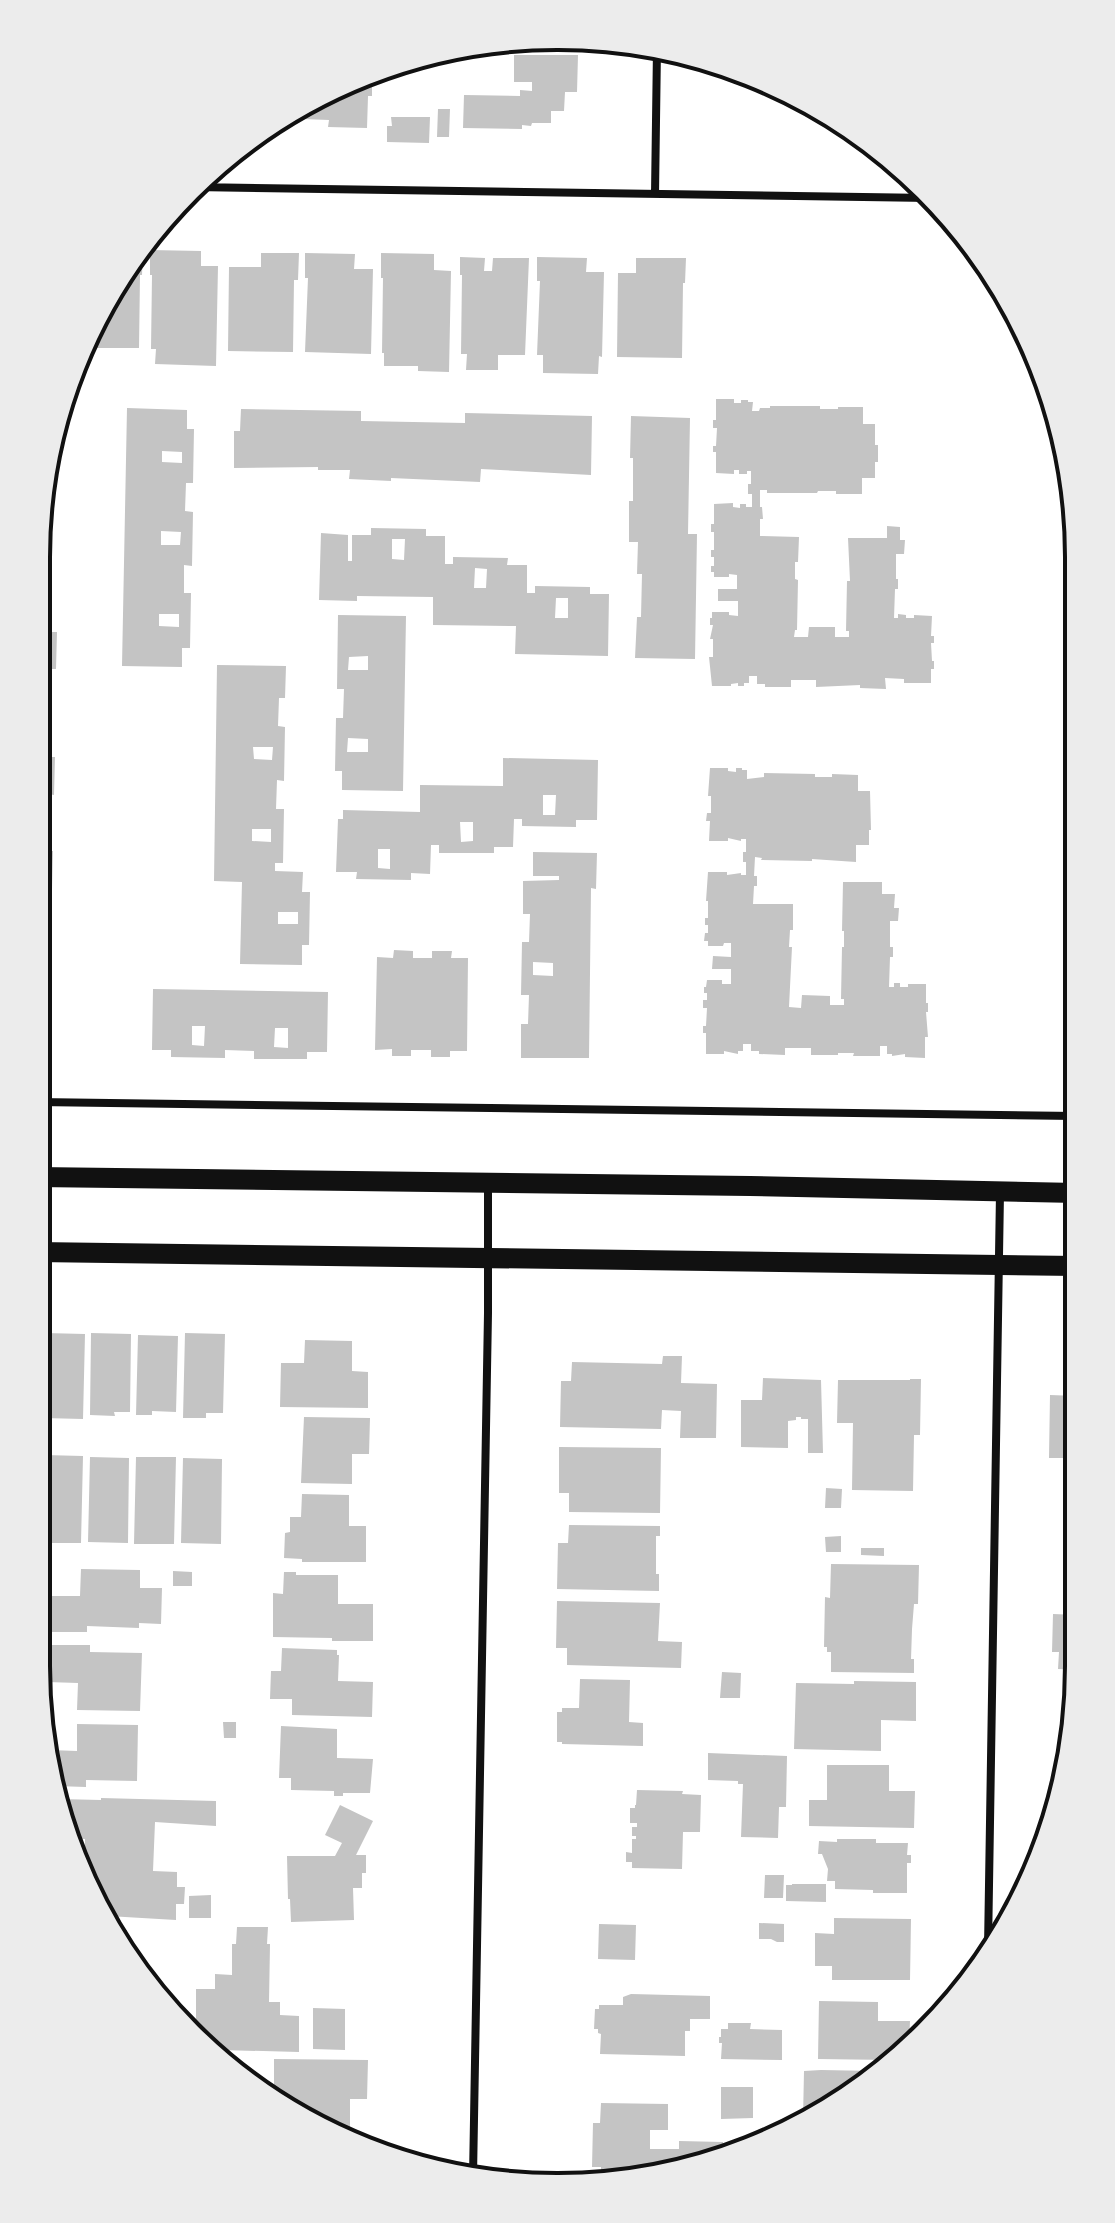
<svg xmlns="http://www.w3.org/2000/svg" width="1115" height="2223" font-family="Mulish,sans-serif">
	<style>
		.building { fill: #c4c4c4; fill-rule: evenodd }
		.lines { fill: none; stroke-linecap: round; stroke-linejoin: round }
		.minor { stroke: #111; stroke-width: 8 }
		.primary { stroke: #111; stroke-width: 20 }
		.rim { fill: none; stroke: #111; stroke-width: 4 }
	</style>
	<rect width="100%" height="100%" fill="#fff"/>
	<!-- building -->
	<path class="building" d="M578 38V42H548V39Z
		M430 54V68L404 65V60Z
		M514 55H578L577 92H565L564 111H551V123H532L531 126 522 125V129L463 128 464 95 520 96V90L532 91V82H514Z
		M368 73V84H372V96H368L367 128 328 127 329 120 302 119V103Z
		M438 109H450L449 137H437Z
		M391 117H430L429 143 387 142V126H392Z
		M138 249H143L142 275H140L139 348H82L90 327Z
		M150 250 201 251V266H218L216 366 155 364 156 349H151L152 275H150Z
		M261 253H299L298 280H294L293 352 228 351 229 267H261Z
		M305 253 355 254 354 269H373L371 354 305 352 308 278H305Z
		M381 253 434 254V270L451 271 449 372 418 371V366H384V353H382L383 278H381Z
		M460 257 485 258 484 271H492L493 258H529L525 355H498V370H466L467 354H461L462 275H460Z
		M537 257 587 258 586 272H604L602 357 599 356 598 374 543 373V355H537L540 281H537Z
		M636 258H686L685 283H683L682 358 617 357 618 273H636Z
		M716 399H734V403H741V400H748V402H753L752 411H759L760 408H770V406H820V409H838V407H863V424H875V445H878V462H875V478H862V494H836V491H818L817 493H767V490H760V507H762L763 519H760V536L799 537 798 562H795V579L798 580 797 630H795L794 637H808L809 627H835V637H849V631H846L847 581H850L848 538H887V526L900 527V540H905L904 554H896V579H898V589H895L894 618H898V614L906 615V618H914V615L932 616 931 636H934V643H931L932 661H934V669H931V683H904V679L885 678 886 689 860 688V685L816 687V680H791V687H765V684H757V676H749V683H744V686H738V683L731 684V686H712L709 657H713V639H710L713 625H710V618H712V612H729V615L738 616V601H718V589H737V575L729 574V577H714V572H711V566H714V557H711V550H714V532H711V524H714V504L733 503V507L740 508V504H746V507H752V494H748V484H751V471H747V474H739V470H734V474L716 473V452H713V446H716L717 428H713V420H716Z
		M127 408 187 410V429H194L193 483H186L185 511 193 512 192 566 184 565V593H191L190 648H182V667L122 666ZM162 451 182 452V463L162 462ZM161 531 181 532 180 545H161ZM159 614H179V627L159 626Z
		M241 409 361 411V421L465 423V413L592 416 591 475 481 469 480 482 391 478V481L349 479 350 470H318V467L234 468V431H240Z
		M631 416 690 418 688 534H697L695 659 635 658 637 617H641L642 574H637L638 542H629V501H633V458H630Z
		M371 528 426 529V536H445V564H453V557L508 558 507 565H527V593H535V586L590 587V594H609L608 656 515 654 516 626 433 625V597L357 596V601L319 600 321 533 348 535V561H352V535H371ZM392 539H405L404 560 392 559ZM475 568 487 569 486 588H474ZM556 598H568V618H555Z
		M37 596H52V632H57L56 669H51L50 704H46V724H49V757H55L54 795 49 794 48 830H42V851H53L51 928H37Z
		M338 615 406 616 403 791 342 790V771H335L336 718H343L344 689H337ZM368 656V670H348L349 657ZM348 738 368 739V752H347Z
		M217 665 286 666 285 698H279L278 726 285 727 284 781 277 780 276 809H284L283 863H275V871L303 872 302 892H310L309 945H302V965L240 964 242 882 214 881ZM253 747H273L272 760 254 759ZM252 829H271V842L252 841ZM278 912H298V924H278Z
		M503 758 598 760 597 820H576V827L522 826V819H514L513 847H494V853H439V845H431L430 874 411 873V880L356 879 357 872H336L338 819H343V810L420 812V785L503 786ZM543 795H556L555 815H543ZM460 822H473V841L461 842ZM378 849H390V869L378 868Z
		M710 768H728V771L736 772V768H742V770H747V779L764 777V773L815 774V777H832V774L858 775V791H870L871 830H869V845H856V862L812 859V861L761 860 762 858 755 857 754 876H757V886H754L753 904H793V930H790L789 947H792L789 1007 801 1008 802 995 830 996V1005H844V999H841L842 947H844V931H842L843 882H882V894H895L894 908H899L898 921H890V947H893V957H890L889 987H894V983H900V987H908V984H926V1003H928V1012H926L928 1037H925V1058L905 1057V1054L892 1056V1054H887V1046H880V1056H853L854 1053H838V1055H811V1048H785V1055L759 1054V1051H751V1044H743V1051H738V1054L724 1051V1054H706V1033H703V1026H706L707 1008H703V1000H707V993H704V987H706L707 980H722V984H731V969H712L713 956 731 957V943H724L723 946H708V941H704L705 933H708V925H705V918H708V901H706L708 872H727V875L741 873V875H746V862H743V852H746V839H741V841L728 838V841H709L710 821H706L707 813H711V796H708Z
		M533 852 597 853 596 889 591 888 589 1058H521V1024H528L529 995H521L522 942H529L530 914H523V881L559 880V876H533ZM533 962 553 963V976L533 975Z
		M394 950 413 951V958H432V951H452L451 958H468L467 1051H450V1057H431V1050H411V1056H392V1049L375 1050 377 957 393 958Z
		M37 965H42L41 1049H37Z
		M153 989 328 992 327 1052H307V1059H254V1051L225 1050V1058L171 1057V1050H152ZM192 1026H205L204 1046 192 1045ZM275 1028H288V1048L274 1047Z
		M45 1333 85 1334 83 1419 43 1418Z
		M91 1333 131 1334 130 1412H114L115 1416 90 1415Z
		M185 1333 225 1334 223 1413H206V1418H183Z
		M138 1335 178 1336 176 1412 152 1411V1415H136Z
		M305 1340 352 1341V1371L368 1372V1408L280 1407 281 1363H304Z
		M663 1356H682L681 1383 717 1384 716 1438H680L681 1411 662 1410 661 1429 560 1427 561 1381H571L572 1362 662 1364Z
		M763 1378 821 1380 823 1453H808V1419H801V1417H796V1420L788 1421V1448L741 1447V1400H762Z
		M910 1379H921L920 1435H914L913 1491 852 1490 853 1423H837L838 1380H910Z
		M1050 1395 1077 1396V1458H1049Z
		M304 1417 370 1418 369 1454H352V1484L301 1483Z
		M559 1447 661 1448 660 1513 569 1512V1493H559Z
		M44 1455 83 1456 81 1543H42Z
		M90 1457 129 1458 128 1543 88 1542Z
		M136 1457H176L174 1544H134Z
		M183 1458 222 1459 221 1544 181 1543Z
		M826 1488 842 1489 841 1508H825Z
		M302 1494 349 1495V1526H366V1562H302V1559L284 1558 285 1533 290 1532V1517H301Z
		M569 1525 660 1526V1536H656V1574H659V1591L557 1589 558 1543H568Z
		M841 1536V1552H826L825 1537Z
		M1074 1542H1077L1078 1586H1074Z
		M861 1548H884V1556L861 1555Z
		M831 1564 919 1565 918 1604H914L912 1629 911 1659H914V1673L831 1672V1652H827V1647H824L825 1597 830 1598Z
		M81 1569 140 1570V1588H162L161 1624 139 1623V1628L87 1626V1632H50V1596H80Z
		M173 1571 192 1572V1586H173Z
		M284 1572H296V1575H338V1604H373V1641H332V1638L273 1637V1593L283 1594Z
		M557 1601 660 1603 658 1641 682 1642 681 1668 567 1665V1648H556Z
		M1053 1614 1078 1615V1670L1058 1669 1059 1652H1052Z
		M48 1645H90V1652L142 1653 140 1711 77 1710 78 1683 47 1682Z
		M282 1648 337 1650V1655H339L338 1681 373 1682 372 1717 292 1715V1699H270L271 1671H281Z
		M722 1672 741 1673 740 1698H720Z
		M580 1679 630 1680 629 1722 643 1723V1746L562 1744V1742H557V1712H562V1708H579Z
		M854 1681 916 1682V1721L881 1720V1751L794 1749 796 1683 854 1684Z
		M223 1722H236V1738H224Z
		M77 1724 138 1725 137 1781 86 1780V1787L56 1786 50 1750 77 1751Z
		M281 1726 337 1729V1758L373 1759 370 1793H343V1796H334V1791L291 1790V1778H279Z
		M708 1753 787 1756 786 1807H779L778 1838 741 1837 743 1784H738V1781L708 1780Z
		M827 1765H889V1791H915L914 1828 809 1826V1800H827Z
		M637 1790 683 1791 682 1794 701 1795 700 1832H683L682 1869 632 1868V1862H626V1852L632 1853V1839H636V1836H632V1827H637V1823H630V1808H635V1805H636Z
		M101 1798 216 1801V1826L155 1822 153 1871 177 1872V1887H185L184 1904H176V1920L108 1916 90 1883 91 1876H86L85 1872V1839L66 1838 59 1802V1799L101 1800Z
		M340 1805 373 1821 356 1855H366V1873H362V1888H353L354 1920 291 1922 290 1899H288L287 1856H335L342 1843 325 1835Z
		M837 1839H876V1843H908L907 1855H911V1863H907V1893H873V1890L835 1889V1881H827L828 1869 822 1854H818L819 1841 837 1842Z
		M765 1875H784L783 1898H764Z
		M792 1884H826V1902L786 1901V1885H792Z
		M211 1895V1918H189V1896Z
		M834 1918 911 1919 910 1980H832V1966H815V1933L834 1934Z
		M759 1923 784 1924V1942H777L771 1939H759Z
		M599 1924 636 1925 635 1960 598 1959Z
		M237 1927H268L267 1944H270L269 2002H280V2015L299 2016V2052L220 2050 198 2031V2021H196V1989H215V1974L232 1975V1944H236Z
		M115 1930H127L126 1950 124 1946Z
		M631 1994 710 1996V2019H690V2031H685V2056L600 2054 601 2034 598 2033V2029H594L595 2009H599V2005H623V1997Z
		M819 2001 878 2002V2021H910L909 2046 891 2060 818 2059Z
		M313 2008 345 2009V2050L313 2049Z
		M728 2023H751L750 2029 782 2030V2060L721 2059 722 2043H719V2037H721V2029H728Z
		M274 2059 368 2060 367 2099H350V2127H322L296 2117 274 2097Z
		M804 2071 821 2070 875 2071 808 2119H803Z
		M721 2087H753V2118L721 2119Z
		M601 2103 668 2104V2130H650V2149H679V2141L723 2142V2153L656 2173 601 2172V2167H592L593 2123H600Z"/>
	<g class="lines">
		<!-- minor -->
		<path class="minor" d="M193 187 930 198
			M207 187V172
			M655 194 657 48
			M37 1102 1076 1116
			M988 1948 1000 1193
			M473 2177 488 1313V1183"/>
		<!-- primary -->
		<path class="primary" d="M36 1177 750 1186 1077 1193
			M36 1252 1077 1266"/>
	</g>
	<!-- crop -->
	<path d="M0 0H1115V2223H0ZM557 50H558A507 507 0 0 1 1065 557V1666A507 507 0 0 1 558 2173H557A507 507 0 0 1 50 1666V557A507 507 0 0 1 557 50Z" fill="#ececec" fill-rule="evenodd"/>
	<path class="rim" d="M557 50H558A507 507 0 0 1 1065 557V1666A507 507 0 0 1 558 2173H557A507 507 0 0 1 50 1666V557A507 507 0 0 1 557 50Z"/>
</svg>
